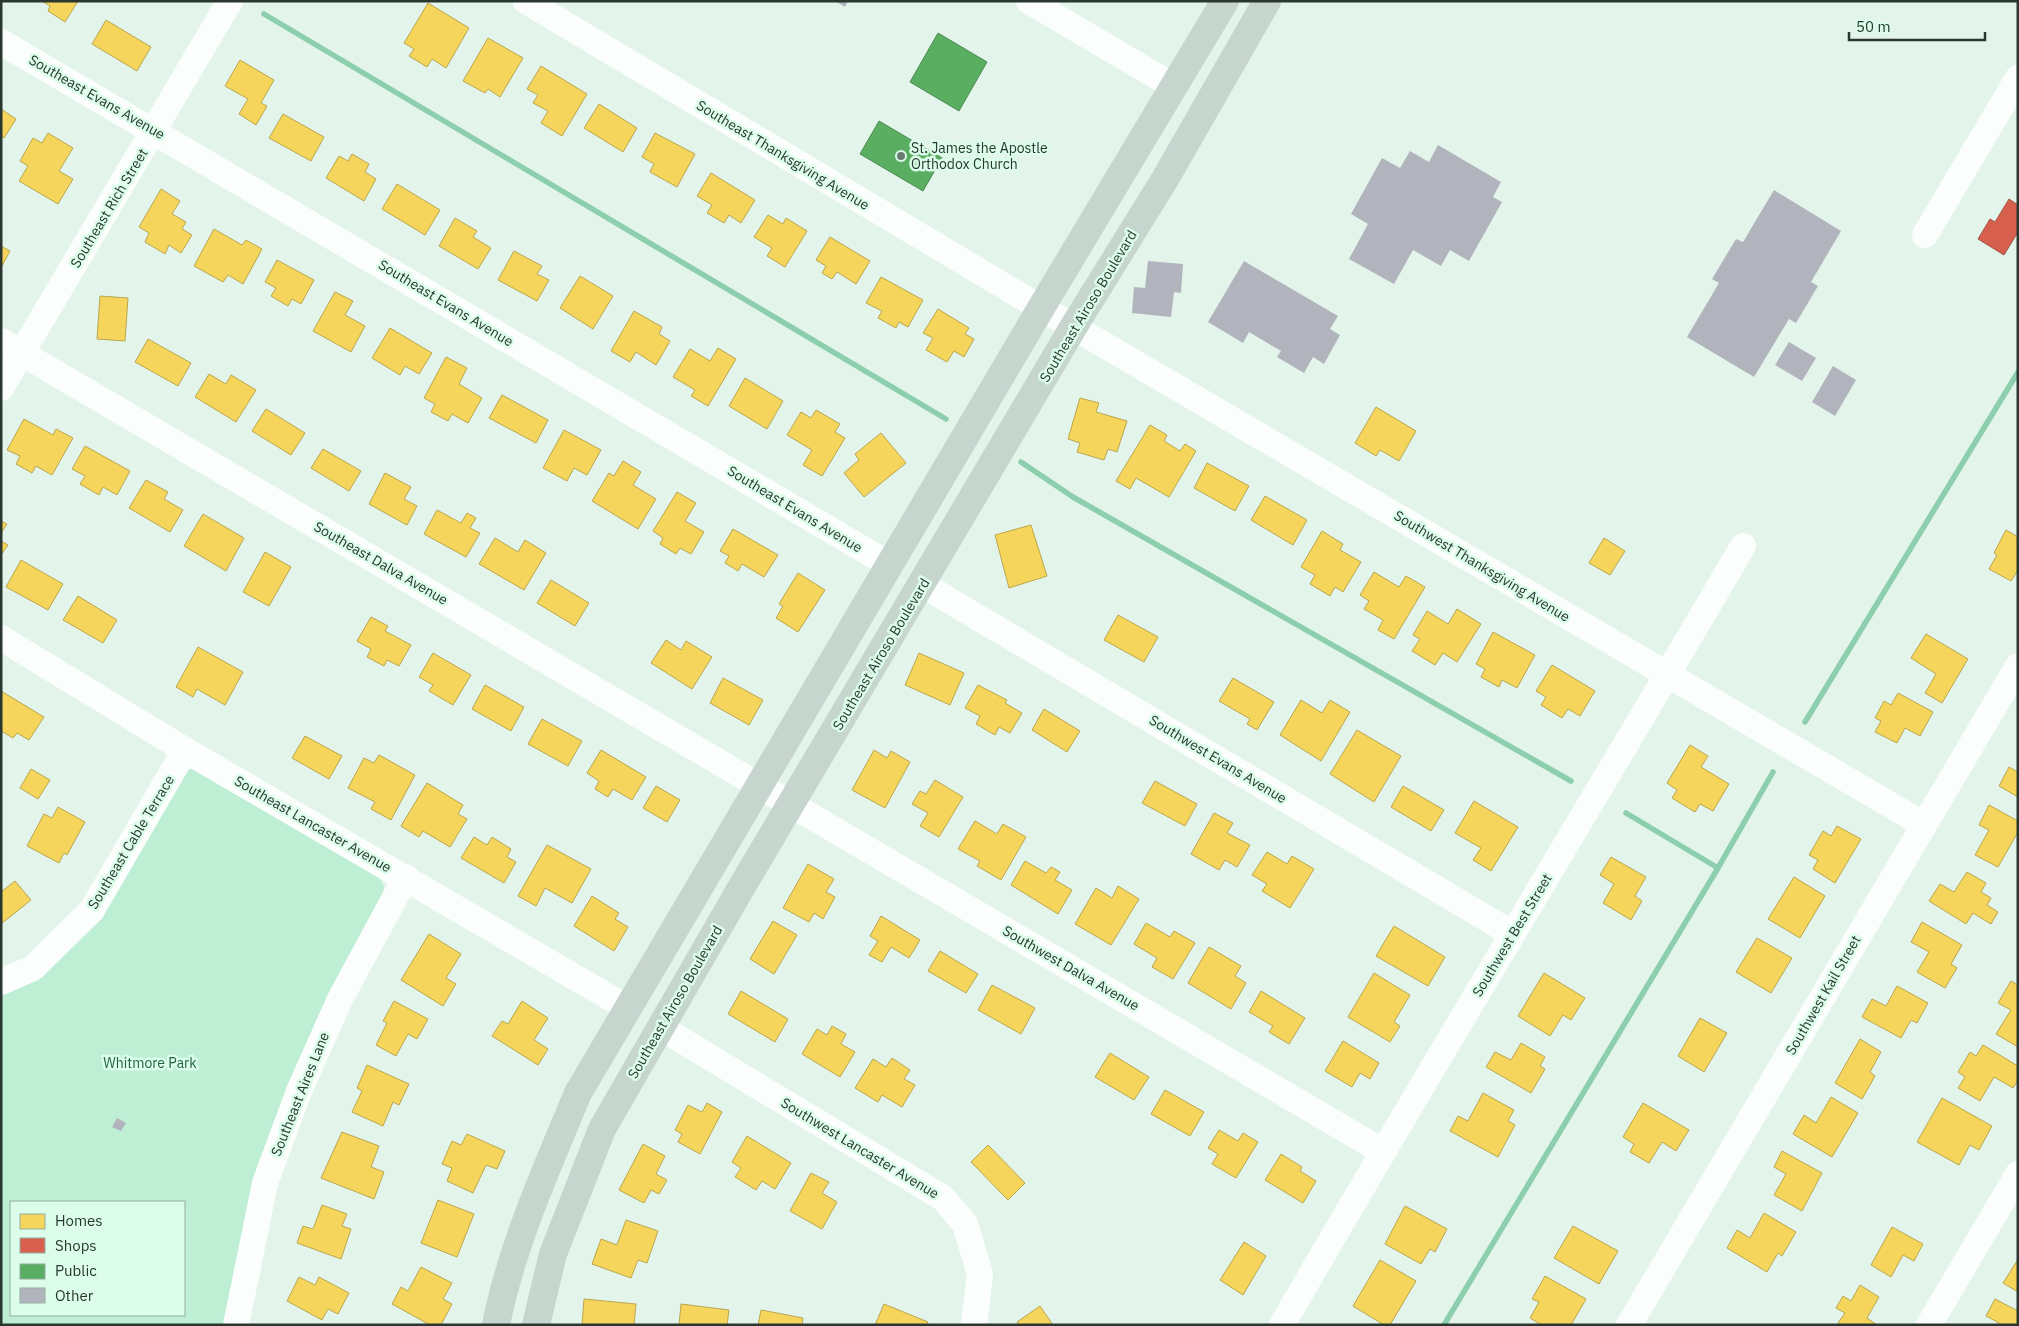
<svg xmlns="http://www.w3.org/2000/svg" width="2019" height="1326" font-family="'IBM Plex Sans',sans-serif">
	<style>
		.green { fill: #beeed4; fill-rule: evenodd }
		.homes { fill: #f6d55c; stroke: #b9a64f }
		.shops { fill: #d6604d; stroke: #a25444 }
		.public { fill: #5aae61; stroke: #4c8a52 }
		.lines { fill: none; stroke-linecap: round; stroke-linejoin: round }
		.stream { stroke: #8ccead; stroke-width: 5.5 }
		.building { fill: #b2b4bd }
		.minor { stroke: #fbfefc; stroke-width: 26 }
		.major { stroke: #c7d5cf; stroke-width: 28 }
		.poi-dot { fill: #6b7a71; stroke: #dbfdea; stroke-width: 2 }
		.labels { text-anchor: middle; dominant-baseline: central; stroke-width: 5; stroke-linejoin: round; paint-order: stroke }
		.street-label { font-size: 14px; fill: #2a3730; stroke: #dbfdea }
		.poi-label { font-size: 14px; fill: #2a3730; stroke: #dbfdea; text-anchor: start }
		.park-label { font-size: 14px; fill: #216245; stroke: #dbfdea }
	</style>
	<rect width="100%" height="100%" fill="#e3f5eb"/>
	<!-- green -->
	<path class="green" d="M190 769 208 770 375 869 384 886 382 900 224 1325H1V996L13 991 180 776ZM11 1202H184V1315H11Z"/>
	<!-- homes -->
	<path class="homes" d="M42 1H78L65 22 48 11 50 6Z
		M428 3 469 28 446 68 432 59 427 67 409 56 414 49 404 43Z
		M106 20 151 47 137 71 92 44Z
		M488 38 523 58 500 97 488 89 485 93 463 81Z
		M240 60 274 80 261 103 267 106 256 125 239 114 248 99 225 86Z
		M541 66 587 94 562 136 541 123 548 111 533 103 538 95 527 89Z
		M599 104 637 128 623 152 584 128Z
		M1 109 16 119 4 138 1 136Z
		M283 114 324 137 311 161 269 138Z
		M48 133 73 148 59 171 73 179 58 204 19 181 28 166 20 161 33 138 42 143Z
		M655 133 695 154 677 187 650 172 654 164 642 157Z
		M352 154 369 164 365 172 376 179 364 201 326 178 339 156 348 161Z
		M711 173 755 200 741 223 729 215 724 223 707 213 712 205 697 196Z
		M397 184 440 210 425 235 382 209Z
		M161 189 180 201 172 214 186 222 182 229 192 235 181 253 169 245 165 254 145 242 149 233 139 227Z
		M768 215 783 224 786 218 807 231 785 267 767 256 772 248 754 237Z
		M455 218 477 231 473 237 491 248 478 269 439 246Z
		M214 229 242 245 246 240 262 249 243 284 228 275 223 282 194 266Z
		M830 237 870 261 856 284 837 272 832 279 822 273 826 266 816 260Z
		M1 246 10 251 1 268Z
		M514 251 542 266 537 274 549 280 537 301 498 280Z
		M277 260 314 280 301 304 292 299 288 306 271 296 276 288 265 282Z
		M580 276 613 296 593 329 560 308Z
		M881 277 923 300 908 327 899 322 896 328 878 318 882 311 866 303Z
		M335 292 353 301 345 315 365 326 351 352 313 331Z
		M100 296 128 298 125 341 97 339Z
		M938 309 969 328 965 334 974 339 964 357 954 351 947 362 926 350 933 338 923 333Z
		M634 311 662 327 659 334 670 341 656 365 636 352 630 362 611 351Z
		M390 328 432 353 419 374 405 366 400 375 372 358Z
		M148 339 191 363 178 386 135 362Z
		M718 348 736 359 708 406 691 396 695 390 673 377 690 349 710 361Z
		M446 357 467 368 459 384 482 398 468 423 452 414 448 421 431 412 435 404 424 398Z
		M209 374 226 384 231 375 256 390 236 422 195 397Z
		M745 378 783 401 767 429 729 406Z
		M502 395 548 420 536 443 489 418Z
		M1080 398 1099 403 1096 412 1127 421 1117 452 1108 449 1104 460 1077 452 1080 443 1068 439Z
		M1376 407 1416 431 1399 461 1380 450 1376 456 1355 443Z
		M266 409 305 433 291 455 252 431Z
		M816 410 840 424 835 432 845 438 822 476 803 465 812 450 787 435 801 412 811 418Z
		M24 419 53 435 56 429 73 438 52 475 36 466 32 473 16 464 20 456 7 450Z
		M1150 425 1167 435 1164 441 1180 451 1185 444 1196 451 1169 497 1136 478 1130 489 1116 481Z
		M564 430 601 450 587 475 574 468 567 481 543 468Z
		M881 433 906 463 864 497 844 473 859 460 855 454Z
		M85 446 130 471 117 495 103 487 99 495 80 484 85 476 72 469Z
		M323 449 361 471 349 491 311 468Z
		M623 461 641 472 633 485 656 499 638 529 592 501 609 473 614 476Z
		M1207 463 1249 486 1235 511 1194 488Z
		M385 473 411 487 404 499 417 506 407 525 369 504Z
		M146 480 168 492 164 499 183 510 170 532 129 508Z
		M677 492 696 503 685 521 704 532 691 554 680 548 676 554 660 544 663 538 653 531Z
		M1265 496 1307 520 1293 545 1251 520Z
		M437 510 461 523 467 513 476 518 470 528 480 533 466 557 424 534Z
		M203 514 244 538 226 571 184 546Z
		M1 521 7 524 1 533Z
		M1031 525 1047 576 1009 588 995 535Z
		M733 529 778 555 764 577 742 564 738 571 725 563 729 556 720 551Z
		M2006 530 2018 537V570L2011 581 1989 569 1997 555 1994 553Z
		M1322 531 1343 544 1340 550 1361 562 1343 592 1335 587 1330 596 1310 584 1315 575 1301 567Z
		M495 538 518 552 525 540 546 553 524 590 479 564Z
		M1604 538 1625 551 1610 575 1589 563Z
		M1 541 8 545 1 555Z
		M265 552 291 567 269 606 243 592Z
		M21 560 63 584 48 610 6 587Z
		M1374 572 1399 587 1406 576 1425 587 1394 639 1378 630 1383 620 1364 609 1369 601 1360 595Z
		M798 573 825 590 798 632 776 618 783 606 779 604Z
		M551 580 589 603 575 626 537 603Z
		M78 596 117 620 103 643 63 620Z
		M1457 609 1481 624 1457 662 1443 653 1435 665 1412 651 1420 639 1413 635 1427 611 1448 624Z
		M1118 615 1158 637 1144 662 1104 640Z
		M371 617 388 626 385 631 411 645 399 666 387 660 384 666 367 657 371 649 357 641Z
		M1493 632 1535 655 1517 688 1502 680 1499 687 1481 677 1485 669 1476 664Z
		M1926 634 1968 659 1942 703 1925 693 1936 674 1911 658Z
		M666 640 681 650 686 641 712 657 692 689 651 663Z
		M198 647 243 672 225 705 197 689 193 697 176 687Z
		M433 653 471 675 453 705 429 691 433 685 419 677Z
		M919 653 964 673 950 705 905 685Z
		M1552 665 1595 691 1580 716 1568 709 1562 718 1541 705 1546 697 1536 691Z
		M723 678 763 700 749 725 710 703Z
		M1233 678 1274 702 1257 730 1247 724 1250 719 1219 701Z
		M485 685 524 707 511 731 472 709Z
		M978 685 1007 700 1005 703 1022 713 1010 733 999 727 995 735 976 724 980 716 965 708Z
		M1 691 44 717 29 740 17 733 13 738 1 731Z
		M1898 693 1933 712 1920 736 1905 728 1897 743 1875 732 1881 721 1875 718 1884 701 1891 705Z
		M1301 700 1322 713 1330 700 1350 712 1321 761 1280 735Z
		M1044 709 1080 731 1067 752 1032 730Z
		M542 719 582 741 568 766 528 744Z
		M1357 730 1401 756 1374 802 1330 774Z
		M305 736 342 756 329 779 292 758Z
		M1690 745 1708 756 1701 767 1729 784 1713 811 1700 804 1695 812 1672 798 1677 790 1667 783Z
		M601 750 646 777 632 800 613 789 608 797 595 789 599 781 587 773Z
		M874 750 887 758 891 751 910 762 885 808 852 790Z
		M379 755 415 775 391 820 371 809 375 802 348 788 364 758 374 763Z
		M2009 767 2018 772V797L1999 786Z
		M31 769 50 780 38 799 20 788Z
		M935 780 963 797 939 837 920 826 928 813 912 804 920 791 926 794Z
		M1155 781 1197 804 1185 826 1142 803Z
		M427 783 463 805 458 814 467 819 450 847 423 831 419 837 401 826Z
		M656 786 680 800 667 822 643 808Z
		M1403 786 1444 810 1431 831 1391 807Z
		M1474 801 1518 827 1491 871 1473 860 1481 848 1455 833Z
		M1989 805 2018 821V832L1998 867 1975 855 1989 830 1979 825Z
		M58 807 85 822 67 855 64 853 59 863 27 846 44 814 52 818Z
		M1214 813 1233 823 1227 833 1250 845 1237 867 1225 860 1219 870 1191 854Z
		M975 821 997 834 1003 824 1026 837 1001 880 977 866 980 861 958 849Z
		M1837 826 1861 839 1835 883 1813 869 1818 860 1809 855 1823 831 1831 836Z
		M474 837 487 845 492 837 511 849 507 857 516 862 504 883 461 858Z
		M547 845 591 869 572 903 545 888 536 906 518 896Z
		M1267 852 1287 864 1292 856 1314 869 1290 908 1262 891 1267 884 1252 875Z
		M1611 857 1646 877 1635 896 1642 901 1631 920 1603 903 1614 884 1600 875Z
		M1025 861 1046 873 1051 867 1060 872 1055 880 1072 890 1058 914 1011 885Z
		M808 864 834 879 826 892 835 897 823 919 814 913 809 922 783 908Z
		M1967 872 1986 883 1981 892 1991 898 1987 905 1998 912 1991 924 1973 913 1966 924 1929 901 1940 884 1954 892Z
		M1794 877 1825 896 1800 938 1768 919Z
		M15 881 31 900 1 924V892Z
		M1118 886 1139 899 1111 945 1075 924 1096 888 1112 898Z
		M592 896 619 913 615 919 628 927 614 951 574 926Z
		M881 916 920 940 909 958 891 947 882 962 869 955 878 941 870 936Z
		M773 921 797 935 774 974 750 959Z
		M1922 922 1962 945 1951 964 1957 968 1945 988 1917 972 1929 952 1911 942Z
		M1146 923 1170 937 1174 931 1195 943 1173 979 1152 967 1157 958 1134 944Z
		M1394 926 1445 957 1428 986 1376 956Z
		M429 934 461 954 446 978 456 984 443 1006 401 980Z
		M1757 938 1792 958 1771 993 1736 972Z
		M1209 947 1241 966 1235 976 1246 983 1231 1009 1188 983Z
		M940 951 978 974 966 993 928 971Z
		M1374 973 1410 995 1394 1022 1400 1026 1390 1042 1348 1017Z
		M1544 973 1585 998 1571 1020 1563 1015 1550 1036 1518 1016Z
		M2011 981 2018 985V1047L1996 1034 2011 1010 1998 1003Z
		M992 985 1035 1008 1021 1034 978 1010Z
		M1897 986 1928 1003 1917 1023 1911 1020 1901 1038 1862 1017 1872 999 1886 1006Z
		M741 991 788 1019 775 1042 728 1014Z
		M1261 991 1305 1018 1289 1044 1269 1032 1273 1026 1249 1012Z
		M394 1001 428 1019 417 1039 408 1034 396 1056 376 1045 387 1023 383 1021Z
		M522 1001 548 1018 534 1040 548 1049 538 1065 492 1036 502 1021 508 1024Z
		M1700 1018 1727 1033 1704 1072 1678 1056Z
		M832 1026 846 1034 841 1044 855 1052 840 1077 802 1054 817 1029 827 1035Z
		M1860 1039 1881 1052 1870 1072 1875 1076 1862 1099 1835 1083Z
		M1343 1041 1379 1063 1370 1079 1360 1073 1352 1087 1325 1071Z
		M1521 1043 1545 1057 1540 1066 1545 1069 1531 1093 1486 1067 1495 1052 1511 1060Z
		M1983 1045 2018 1066V1080L2013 1088 1994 1077 1980 1101 1958 1088 1965 1077 1958 1072 1970 1052 1976 1056Z
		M1110 1053 1149 1077 1134 1100 1095 1077Z
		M892 1058 910 1070 904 1079 915 1085 902 1107 882 1095 878 1102 855 1088 873 1059 886 1067Z
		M367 1065 409 1084 399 1105 393 1102 383 1126 352 1112 362 1091 357 1088Z
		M1165 1090 1204 1112 1190 1136 1151 1114Z
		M1483 1093 1514 1110 1508 1121 1515 1125 1498 1157 1450 1131 1458 1116 1468 1121Z
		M1831 1097 1858 1113 1832 1157 1793 1134 1804 1115 1816 1123Z
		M1942 1098 1992 1126 1979 1150 1970 1145 1959 1165 1917 1142Z
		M707 1103 722 1112 700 1154 678 1142 682 1134 675 1130 688 1105 702 1112Z
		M1643 1103 1689 1130 1676 1151 1662 1142 1649 1163 1630 1152 1634 1144 1623 1137Z
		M1219 1130 1238 1141 1243 1133 1258 1142 1236 1178 1212 1164 1218 1154 1208 1148Z
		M342 1132 379 1146 371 1167 384 1172 374 1199 321 1178Z
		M467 1134 505 1151 497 1169 486 1165 473 1193 447 1181 452 1168 442 1164 452 1141 461 1145Z
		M747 1136 791 1163 775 1189 762 1181 756 1190 735 1177 741 1168 732 1162Z
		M643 1144 665 1156 656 1174 667 1180 659 1194 651 1190 644 1203 619 1190Z
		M988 1145 1025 1183 1008 1200 971 1162Z
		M1782 1151 1822 1173 1802 1211 1774 1195 1786 1174 1774 1167Z
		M1281 1154 1302 1167 1300 1171 1316 1181 1303 1203 1265 1180Z
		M811 1173 829 1182 822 1193 837 1202 822 1229 790 1211Z
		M438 1200 474 1214 457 1257 421 1243Z
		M322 1205 347 1214 342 1226 351 1229 341 1259 297 1243 303 1226 313 1229Z
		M1405 1206 1447 1229 1435 1252 1430 1249 1421 1264 1385 1244Z
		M1764 1213 1796 1232 1782 1256 1778 1253 1767 1272 1727 1248 1737 1230 1750 1238Z
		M626 1220 658 1231 647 1263 638 1260 631 1278 592 1264 601 1239 617 1245Z
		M1573 1226 1618 1251 1599 1284 1554 1258Z
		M1892 1227 1923 1244 1914 1261 1903 1255 1891 1277 1871 1265Z
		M1244 1242 1266 1256 1243 1295 1220 1280Z
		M1380 1260 1416 1281 1390 1325H1384L1353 1306Z
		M2017 1261 2018 1262V1292L2003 1283Z
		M421 1267 452 1283 443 1299 452 1304 441 1325H430L392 1304 401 1287 408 1291Z
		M1545 1276 1586 1299 1571 1325H1542L1530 1318 1539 1302 1532 1299Z
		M299 1277 315 1285 319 1277 349 1293 338 1314 328 1309 322 1320 287 1301Z
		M1860 1285 1879 1297 1867 1318 1877 1325H1841L1838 1323 1845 1313 1836 1308 1843 1296 1851 1301Z
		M584 1299 636 1304 634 1325H582Z
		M1995 1299 2018 1311V1325H1998L1999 1323 1986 1316Z
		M681 1304 729 1310 727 1325H679Z
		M884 1304 928 1322 927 1325H875Z
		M1040 1306 1053 1325H1019L1017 1322Z
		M761 1310 803 1318 802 1325H758Z"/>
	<!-- shops -->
	<path class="shops" d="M2009 199 2018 205V232L2004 255 1978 239 1990 219 1995 222Z"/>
	<!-- public -->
	<path class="public" d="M938 33 987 62 959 111 910 82Z
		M879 121 942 158 923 191 860 154Z"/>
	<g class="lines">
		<!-- stream -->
		<path class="stream" d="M264 14 946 419
			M1021 462 1073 497 1571 781
			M1805 722 2018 372
			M1626 813 1718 868
			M1444 1325 1718 868 1773 772"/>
	</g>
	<!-- building -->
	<path class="building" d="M835 1H848L845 7Z
		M1438 145 1501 182 1493 197 1502 202 1469 261 1450 250 1441 266 1413 250 1394 284 1349 259 1368 224 1351 214 1382 158 1400 168 1410 151 1429 162Z
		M1774 190 1841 231 1811 282 1818 286 1796 323 1789 319 1754 377 1687 337 1719 283 1712 279 1736 239 1743 242Z
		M1148 261 1183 264 1181 293 1174 292 1171 317 1132 313 1134 287 1145 288Z
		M1244 261 1338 316 1330 329 1340 335 1324 364 1313 357 1304 373 1277 357 1281 351 1249 332 1243 343 1208 322Z
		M1789 342 1816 358 1802 381 1775 365Z
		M1833 366 1856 380 1835 416 1812 402Z
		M117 1118 126 1123 121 1131 112 1127Z"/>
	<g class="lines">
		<!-- minor -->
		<path class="minor" d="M526 1 1041 308 1923 824
			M1029 1 1175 87
			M1 42 890 565
			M1925 235 2018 78
			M1 341 1382 1151
			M1 388 230 1
			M923 585 1513 934
			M1 638 185 750 626 1007
			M1 982 33 968 92 910 185 750
			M660 1027 943 1198 965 1224 980 1274 974 1325
			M236 1325 265 1183 299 1091 340 999 406 877
			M1282 1325C1433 1063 1591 806 1743 546
			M1629 1325 2018 666
			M1929 1325 2018 1174"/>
		<!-- major -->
		<path class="major" d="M496 1325C512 1244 547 1168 578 1093L1041 308 1225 1
			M536 1325 553 1254 602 1129 741 888 1074 326 1165 179 1267 1"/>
	</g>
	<!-- markers -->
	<circle class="poi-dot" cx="901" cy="156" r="5"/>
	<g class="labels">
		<!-- street labels -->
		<g class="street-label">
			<text transform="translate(97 97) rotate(30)">Southeast Evans Avenue</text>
			<text transform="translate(783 155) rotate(31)">Southeast Thanksgiving Avenue</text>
			<text transform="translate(109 208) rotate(-59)">Southeast Rich Street</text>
			<text transform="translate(446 303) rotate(31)">Southeast Evans Avenue</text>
			<text transform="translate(1088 306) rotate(-59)">Southeast Airoso Boulevard</text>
			<text transform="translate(795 509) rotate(31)">Southeast Evans Avenue</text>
			<text transform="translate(381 563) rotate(30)">Southeast Dalva Avenue</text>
			<text transform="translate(1482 566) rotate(31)">Southwest Thanksgiving Avenue</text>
			<text transform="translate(881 654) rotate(-59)">Southeast Airoso Boulevard</text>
			<text transform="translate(1218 759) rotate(31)">Southwest Evans Avenue</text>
			<text transform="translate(313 824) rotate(30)">Southeast Lancaster Avenue</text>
			<text transform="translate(131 842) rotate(-59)">Southeast Cable Terrace</text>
			<text transform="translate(1512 935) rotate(-59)">Southwest Best Street</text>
			<text transform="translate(1071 968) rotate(30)">Southwest Dalva Avenue</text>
			<text transform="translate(1823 995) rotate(-60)">Southwest Kail Street</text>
			<text transform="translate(675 1002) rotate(-60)">Southeast Airoso Boulevard</text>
			<text transform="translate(300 1094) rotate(-68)">Southeast Aires Lane</text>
			<text transform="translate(860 1148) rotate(31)">Southwest Lancaster Avenue</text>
		</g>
		<!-- poi labels -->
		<g class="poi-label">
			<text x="911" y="148">St. James the Apostle<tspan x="911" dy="16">Orthodox Church</tspan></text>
		</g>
		<!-- park labels -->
		<g class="park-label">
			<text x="150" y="1063">Whitmore Park</text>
		</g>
	</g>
	<!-- border -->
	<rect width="2019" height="1326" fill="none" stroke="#2a3730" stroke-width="5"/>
	<!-- legend -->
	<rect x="10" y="1201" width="175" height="115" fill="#dbfdea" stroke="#94aea0"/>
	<rect x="20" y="1214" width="25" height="15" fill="#f6d55c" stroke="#94aea0"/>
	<text x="55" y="1226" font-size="15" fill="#2a3730">Homes</text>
	<rect x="20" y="1238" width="25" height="15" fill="#d6604d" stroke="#94aea0"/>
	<text x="55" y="1251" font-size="15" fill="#2a3730">Shops</text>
	<rect x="20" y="1264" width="25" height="15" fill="#5aae61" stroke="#94aea0"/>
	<text x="55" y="1276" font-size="15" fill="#2a3730">Public</text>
	<rect x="20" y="1288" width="25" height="15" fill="#b2b4bd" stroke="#94aea0"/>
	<text x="55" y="1301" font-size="15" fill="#2a3730">Other</text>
	<!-- scale -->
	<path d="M1849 32v8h136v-8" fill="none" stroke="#2a3730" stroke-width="2.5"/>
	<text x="1856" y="32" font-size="15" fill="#2a3730" stroke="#dbfdea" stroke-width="4" paint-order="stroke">50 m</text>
</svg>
